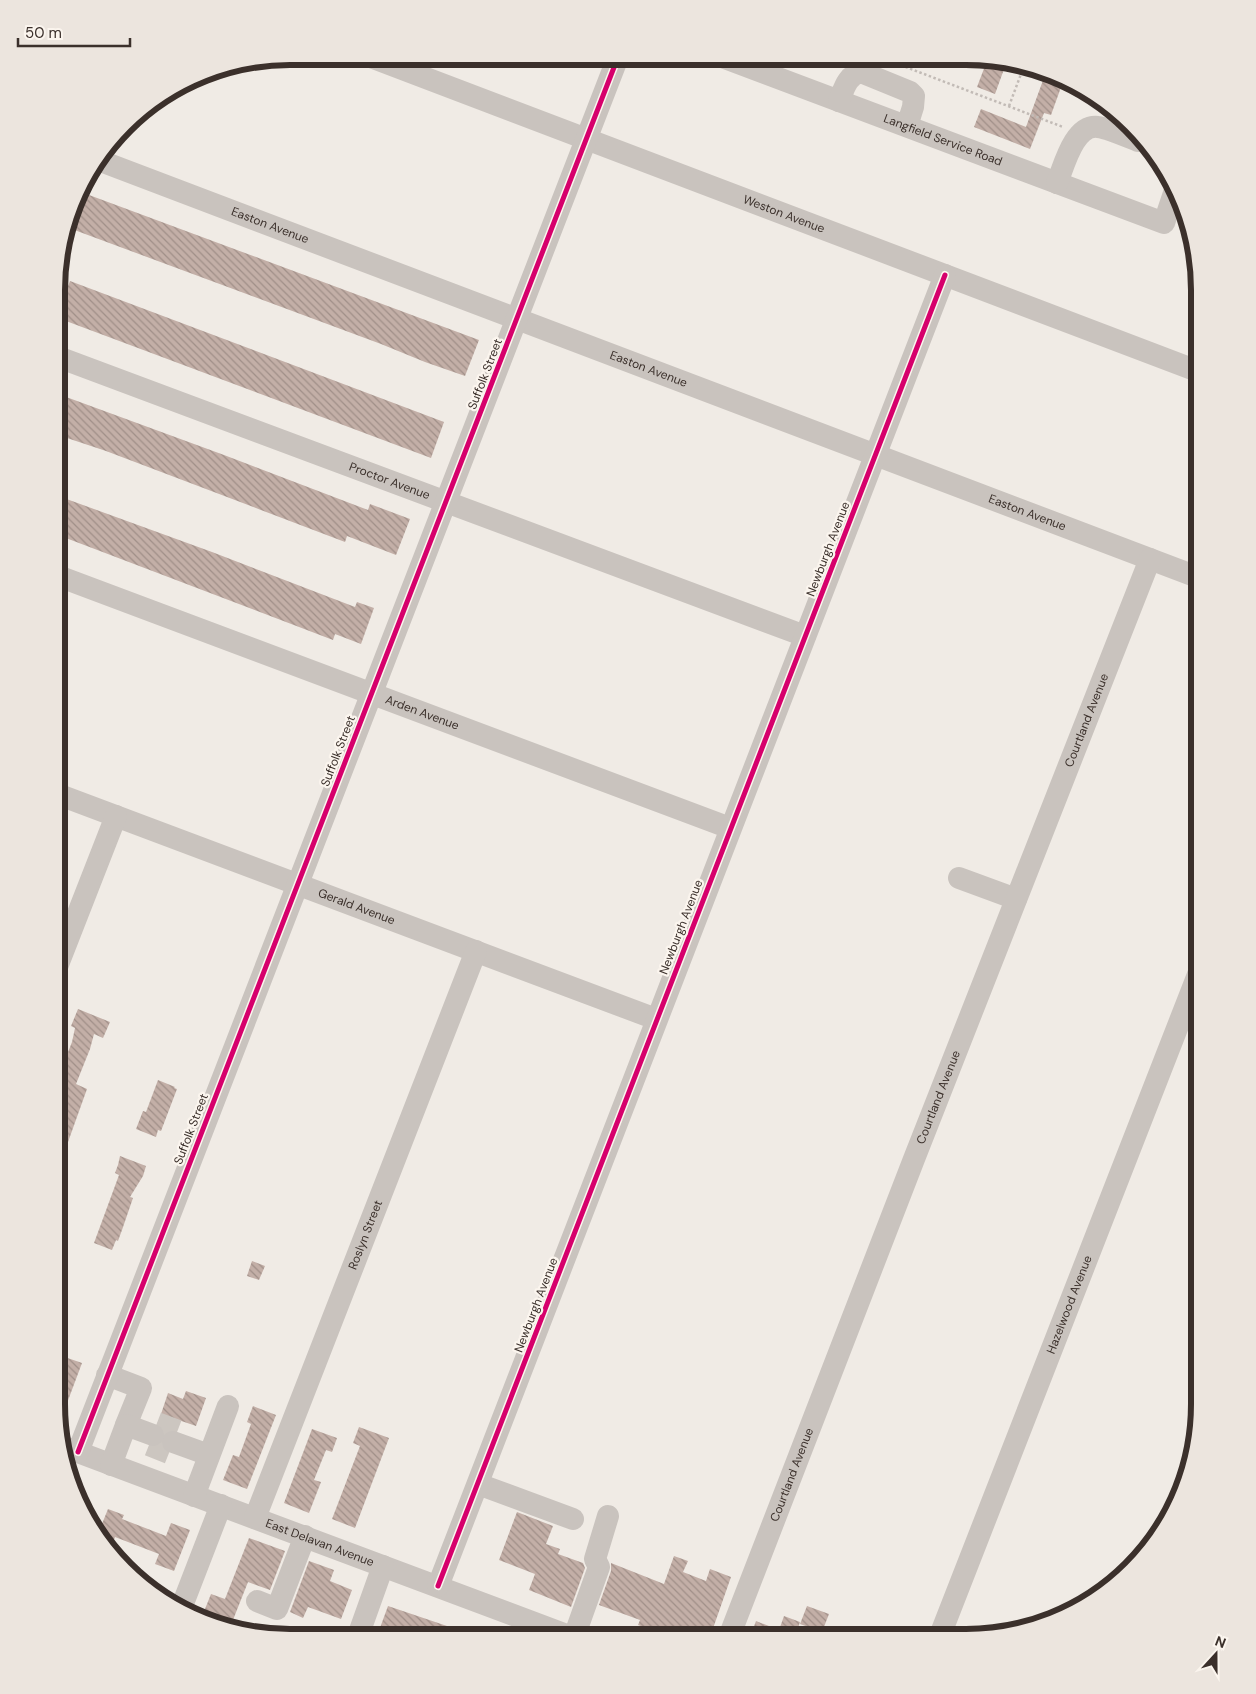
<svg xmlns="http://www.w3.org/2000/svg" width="1256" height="1694" font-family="'DM Sans',sans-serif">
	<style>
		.building { fill: url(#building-back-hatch) }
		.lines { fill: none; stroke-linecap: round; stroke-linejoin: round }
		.minor-tunnel { stroke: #ccc6c0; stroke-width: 22; stroke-dasharray: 22 11; stroke-linecap: butt }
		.path { stroke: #c2bbb6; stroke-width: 2.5; stroke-dasharray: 2.5 2.5; stroke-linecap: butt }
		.minor { stroke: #c9c3be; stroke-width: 22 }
		.cycleway-casing { stroke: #fbf5ee; stroke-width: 8 }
		.cycleway { stroke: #d6006c; stroke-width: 5 }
		.labels { text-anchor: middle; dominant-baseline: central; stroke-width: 4.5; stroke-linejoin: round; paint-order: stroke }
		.street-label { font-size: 12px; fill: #3b302b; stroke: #fbf5ee }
		.rim { fill: none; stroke: #3b302b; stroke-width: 6 }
	</style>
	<defs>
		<pattern id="building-back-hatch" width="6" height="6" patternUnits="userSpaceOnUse" patternTransform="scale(1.25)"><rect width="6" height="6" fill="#c3afa7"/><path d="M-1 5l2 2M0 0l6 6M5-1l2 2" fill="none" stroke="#a08f88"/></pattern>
	</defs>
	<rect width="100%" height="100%" fill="#f0ebe5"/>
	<!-- building -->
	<path class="building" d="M988 58H997L1007 61 995 94 977 87Z
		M1046 72 1055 74 1064 79 1051 115 1044 113 1030 149 974 127 981 109 1026 127Z
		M81 192 479 340 465 376 425 362 381 344 69 228Z
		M70 281 444 422 431 458 58 318V313Z
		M58 394 224 455 368 510 370 504 410 519 396 555 347 536 345 542 106 451 58 435Z
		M61 497 212 552 355 607 357 602 374 608 361 644 335 634 333 640 58 535V506Z
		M78 1009 110 1022 103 1038 94 1034 90 1049 76 1084 87 1089 58 1170H57V1080L72 1042 75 1028 71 1026Z
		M158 1080 175 1087 174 1088 177 1089 161 1131 158 1130 156 1137 136 1129 143 1111 146 1112Z
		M120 1156 146 1166 143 1176 130 1197 133 1198 122 1230 118 1241 116 1240 112 1250 94 1243 119 1175 115 1173 118 1165Z
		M252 1261 265 1266 259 1280 247 1276Z
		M56 1354 82 1363 60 1422 56 1404Z
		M186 1391 206 1398 196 1426 161 1414 168 1393 183 1399Z
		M253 1406 276 1415 247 1489 223 1480 233 1455 239 1457 251 1424 247 1422Z
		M359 1427 389 1438 355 1528 332 1519 360 1446 353 1443Z
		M312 1429 337 1438 332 1452 326 1450 314 1480 321 1482 309 1513 284 1503Z
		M108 1509 124 1515 122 1519 166 1536 171 1523 190 1530 174 1571 155 1564 159 1554 115 1537 110 1551 98 1534Z
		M517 1512 553 1526 546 1544 560 1549 558 1554 583 1563 585 1568 571 1607 529 1590 535 1574 499 1560Z
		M249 1538 285 1551 270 1590 248 1582 231 1625 203 1614 211 1594 225 1599Z
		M674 1556 688 1561 683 1572 706 1581 710 1569 731 1577 710 1637H659L660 1633 638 1625 640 1620 599 1605 611 1571V1563L664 1584Z
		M309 1561 334 1570 330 1581 352 1590 341 1619 308 1607 303 1618 290 1612Z
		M388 1606 447 1626 443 1636H377Z
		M807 1606 829 1614 822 1632 800 1624Z
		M784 1616 800 1622 795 1637H750L756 1621 779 1630Z"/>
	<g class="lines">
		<!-- minor-tunnel -->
		<path class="minor-tunnel" d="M157 1423 178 1431
			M149 1445 169 1453"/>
		<!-- path -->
		<path class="path" d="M882 58 1063 127
			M1009 106 1024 66"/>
		<!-- minor -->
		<g class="minor">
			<path id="s1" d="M368 56 1200 372"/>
			<path id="s2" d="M722 57 1164 223 1176 187"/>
			<path d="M839 101C844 89 847 75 861 72L910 92 914 96 913 107 907 126"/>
			<path id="s3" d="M98 160 1200 578"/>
			<path d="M1057 183C1064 166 1074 124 1098 127 1108 128 1128 137 1138 141"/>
			<path id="s4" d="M58 357 805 636"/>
			<path id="s5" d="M58 576 730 828"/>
			<path id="s6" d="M57 794 656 1019"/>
			<path d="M959 878 1016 899"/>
			<path d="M57 967 116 816"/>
			<path d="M107 1375 141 1388 126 1425"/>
			<path d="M173 1442 209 1455"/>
			<path id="s7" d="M67 1448 572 1637"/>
			<path d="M78 1452 618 57"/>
			<path d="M111 1465 126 1425 153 1435"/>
			<path d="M478 1484 573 1519"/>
			<path d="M194 1496 228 1406"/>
			<path id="s8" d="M255 1518 476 951"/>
			<path d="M438 1586 945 275"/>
			<path d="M257 1601 277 1609 305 1536"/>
			<path d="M182 1606 221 1505"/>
			<path d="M358 1636 383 1566"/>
			<path d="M574 1637 599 1567 595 1559 608 1516"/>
			<path id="s9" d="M729 1637 914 1159 1150 559"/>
			<path id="s10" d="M939 1638 1199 972"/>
		</g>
		<!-- cycleway casing -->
		<g class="cycleway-casing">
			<path id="cycleway" d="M78 1452 618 57
				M438 1586 945 275"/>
		</g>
		<!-- cycleway -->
		<use href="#cycleway" class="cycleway"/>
	</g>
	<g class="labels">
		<!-- street labels -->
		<g class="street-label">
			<text stroke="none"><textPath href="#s2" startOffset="236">Langfield Service Road</textPath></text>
			<text stroke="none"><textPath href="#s1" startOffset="445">Weston Avenue</textPath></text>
			<text stroke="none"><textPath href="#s3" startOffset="184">Easton Avenue</textPath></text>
			<text stroke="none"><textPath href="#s3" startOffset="589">Easton Avenue</textPath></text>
			<text transform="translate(485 374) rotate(-69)">Suffolk Street</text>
			<text stroke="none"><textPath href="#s4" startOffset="354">Proctor Avenue</textPath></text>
			<text stroke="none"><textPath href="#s3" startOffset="994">Easton Avenue</textPath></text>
			<text transform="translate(828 549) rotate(-69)">Newburgh Avenue</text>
			<text stroke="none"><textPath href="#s5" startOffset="389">Arden Avenue</textPath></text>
			<text stroke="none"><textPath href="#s9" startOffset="984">Courtland Avenue</textPath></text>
			<text transform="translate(338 751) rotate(-69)">Suffolk Street</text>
			<text stroke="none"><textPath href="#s6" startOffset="320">Gerald Avenue</textPath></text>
			<text transform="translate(681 927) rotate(-69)">Newburgh Avenue</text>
			<text stroke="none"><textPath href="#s9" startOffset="579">Courtland Avenue</textPath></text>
			<text transform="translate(191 1129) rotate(-69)">Suffolk Street</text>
			<text stroke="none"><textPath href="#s8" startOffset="304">Roslyn Street</textPath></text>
			<text transform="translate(536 1305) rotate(-69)">Newburgh Avenue</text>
			<text stroke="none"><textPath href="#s10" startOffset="358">Hazelwood Avenue</textPath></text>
			<text stroke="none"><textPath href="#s9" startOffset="174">Courtland Avenue</textPath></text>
			<text stroke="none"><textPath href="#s7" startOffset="270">East Delavan Avenue</textPath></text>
		</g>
	</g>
	<!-- crop -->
	<path d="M0 0H1256V1694H0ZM290 65H966A225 225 0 0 1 1191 290V1404A225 225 0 0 1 966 1629H290A225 225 0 0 1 65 1404V290A225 225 0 0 1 290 65Z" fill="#ece5de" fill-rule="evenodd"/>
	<path class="rim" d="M290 65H966A225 225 0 0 1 1191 290V1404A225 225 0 0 1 966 1629H290A225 225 0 0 1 65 1404V290A225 225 0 0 1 290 65Z"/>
	<!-- north arrow -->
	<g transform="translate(1216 1654) rotate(21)" stroke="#fbf5ee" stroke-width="4" paint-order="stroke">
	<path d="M0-4L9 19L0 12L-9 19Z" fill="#3b302b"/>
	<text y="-8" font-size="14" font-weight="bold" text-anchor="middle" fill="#3b302b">N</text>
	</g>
	<!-- scale -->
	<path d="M18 38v8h112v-8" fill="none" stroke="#3b302b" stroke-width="2.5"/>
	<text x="25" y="38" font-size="15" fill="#3b302b" stroke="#fbf5ee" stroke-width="4" paint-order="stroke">50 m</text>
</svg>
